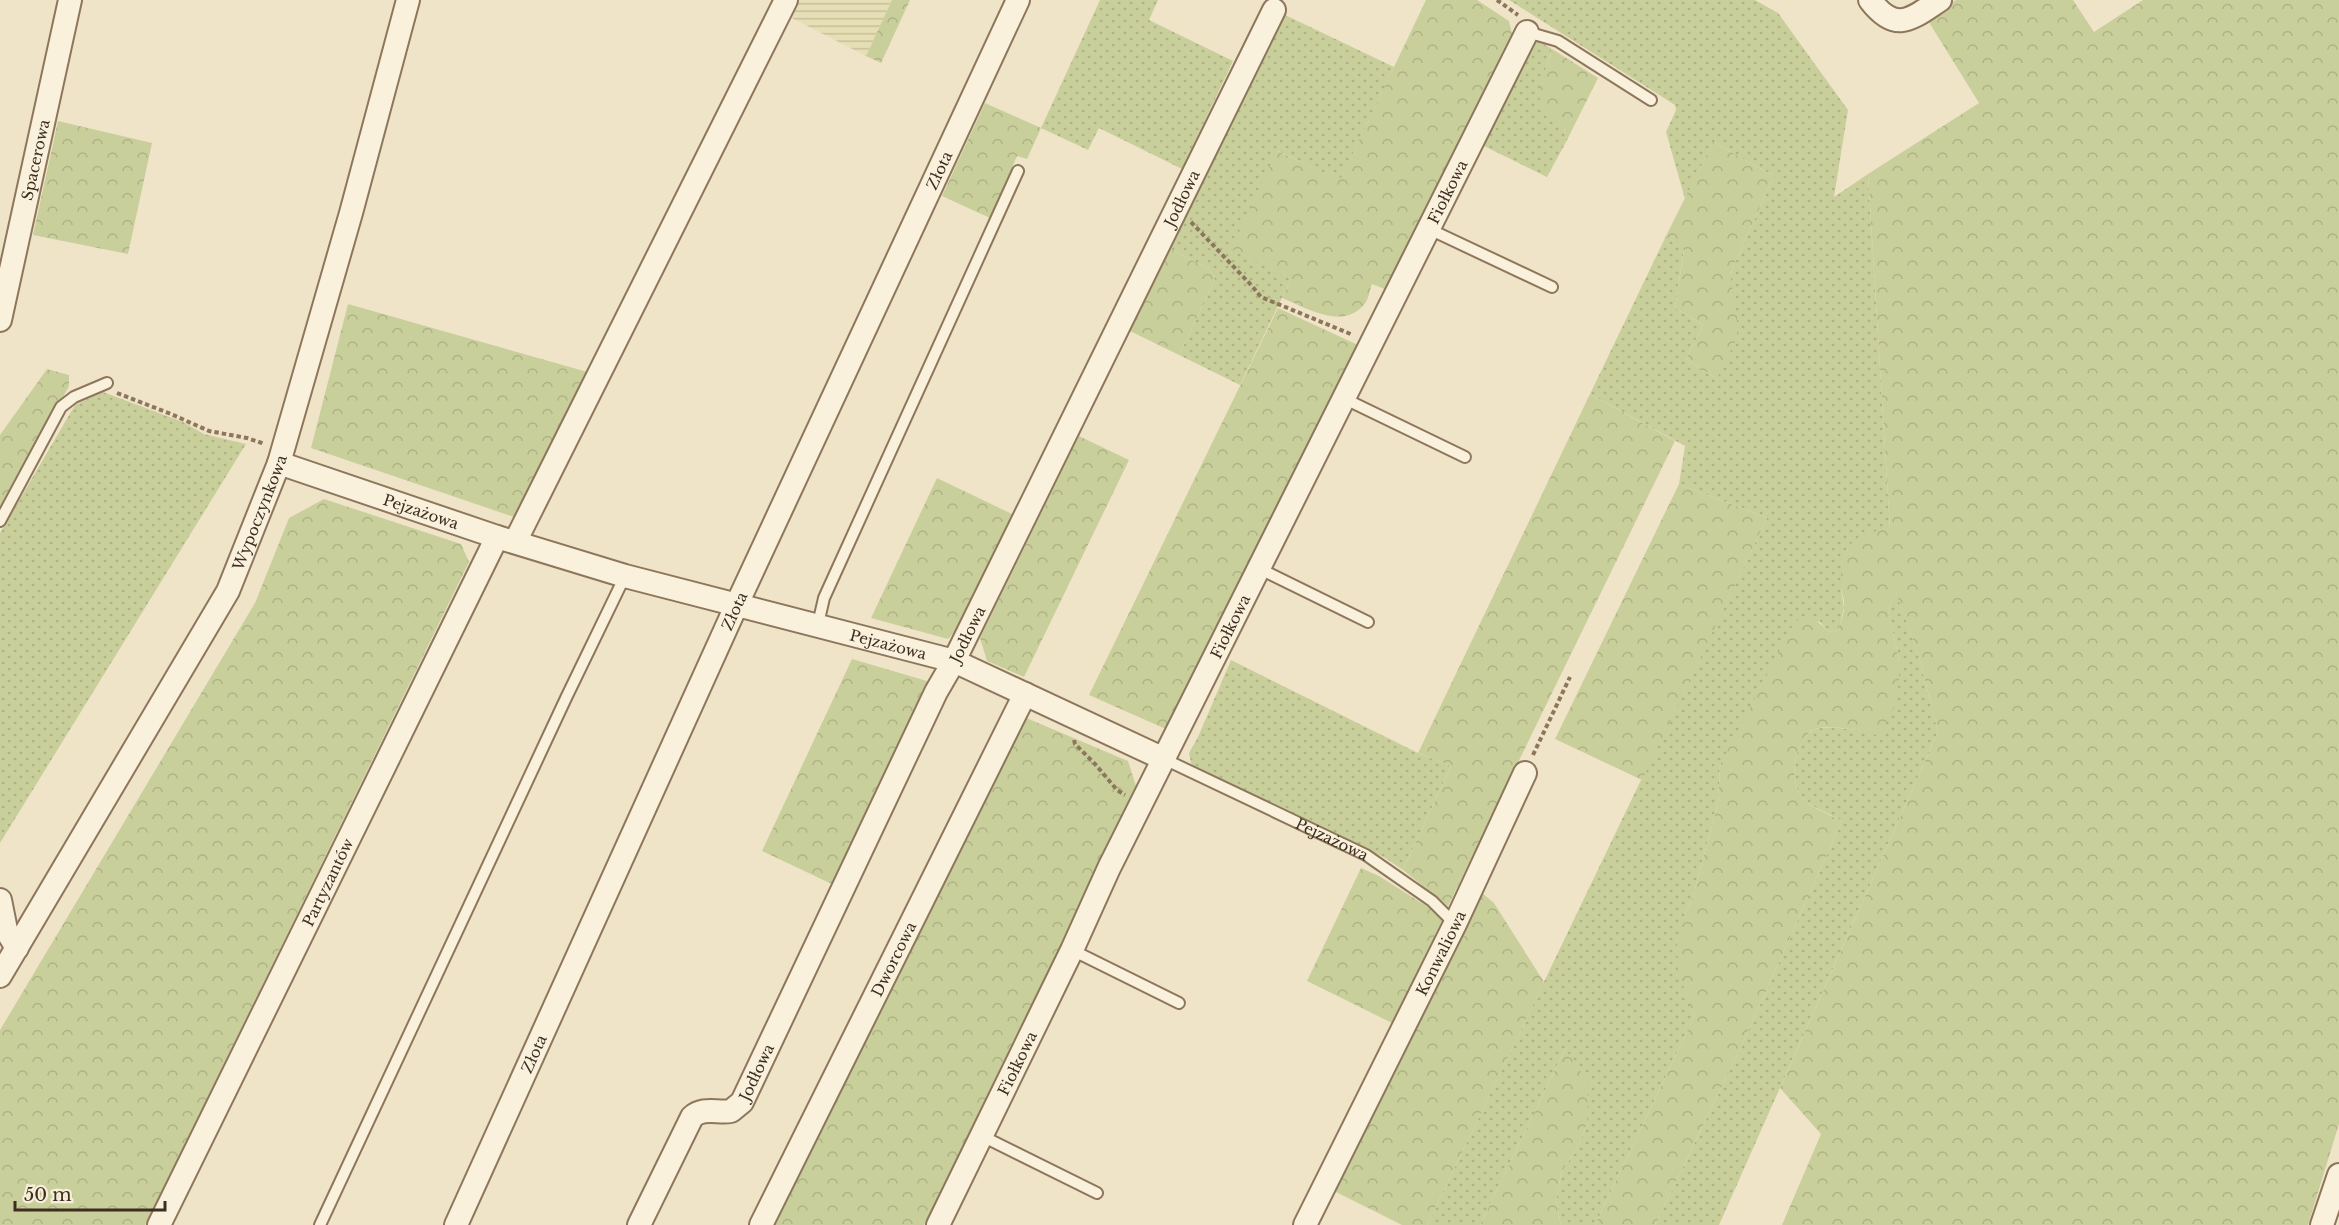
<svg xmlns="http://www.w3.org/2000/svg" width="2339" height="1225" font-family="'Libre Baskerville',serif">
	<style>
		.farmland { fill: url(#farmland-rules) }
		.grass { fill: url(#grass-dots) }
		.forest { fill: url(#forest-crowns) }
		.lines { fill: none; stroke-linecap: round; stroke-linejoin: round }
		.lane-casing { stroke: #8d765c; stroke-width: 14 }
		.street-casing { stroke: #8d765c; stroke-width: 26 }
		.path { stroke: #8d765c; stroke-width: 4; stroke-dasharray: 4.5 3; stroke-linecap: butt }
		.lane { stroke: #faf1dc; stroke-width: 10 }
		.street { stroke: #faf1dc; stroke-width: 22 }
		.labels { text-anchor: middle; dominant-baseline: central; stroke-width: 4.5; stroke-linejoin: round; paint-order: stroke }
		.street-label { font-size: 15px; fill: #3d2e20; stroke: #f7eed8 }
	</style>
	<defs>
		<pattern id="farmland-rules" width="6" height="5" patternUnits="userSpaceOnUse" patternTransform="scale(1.5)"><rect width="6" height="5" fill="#e6deb5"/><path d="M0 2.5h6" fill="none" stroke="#c6bf9b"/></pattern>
		<pattern id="grass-dots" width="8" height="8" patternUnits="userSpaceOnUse" patternTransform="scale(1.5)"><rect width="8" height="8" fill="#c9cf9b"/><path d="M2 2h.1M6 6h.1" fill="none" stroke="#aeb285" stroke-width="1.8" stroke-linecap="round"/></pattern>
		<pattern id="forest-crowns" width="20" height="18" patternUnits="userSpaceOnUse" patternTransform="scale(1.5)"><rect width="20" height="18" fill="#c9cf9b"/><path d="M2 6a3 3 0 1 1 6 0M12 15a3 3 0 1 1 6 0" fill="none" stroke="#aeb285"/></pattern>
	</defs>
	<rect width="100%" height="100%" fill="#f0e4c8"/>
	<!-- farmland -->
	<path class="farmland" d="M793 0H892L866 56 786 15Z"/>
	<!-- grass -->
	<path class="grass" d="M1100 0H1158L1149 20 1233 61 1182 169 1099 128 1088 150 1041 128Z
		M1509 0H1755L1778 13 1848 110 1834 197 1868 174 1890 529 1847 549 1842 568 1841 589 1844 607 1839 630 1829 632 1819 621 1720 765 1718 803 1693 896 1683 919 1689 1002 1694 1017 1595 1225H1561L1556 1201 1561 1173 1576 1150 1587 1124 1565 1049 1480 1225H1427L1767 518 1679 484 1685 446 1590 394 1666 236 1684 249 1675 308 1703 325 1686 359 1717 379 1731 291 1730 274 1774 176 1713 142 1685 199 1666 132 1676 110 1675 105Z
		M1283 14 1394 67 1340 181 1278 151 1291 279 1240 385 1179 355 1215 280 1209 269 1170 249Z
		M1537 40 1552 49 1541 84 1556 120 1564 127 1566 142 1547 177 1484 146Z
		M103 392 183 422 204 434 246 444 0 843V533L75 405Z
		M1896 592 1918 653 1938 732 1719 1225H1655L1741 1047 1842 821C1829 813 1807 807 1799 793 1789 774 1796 732 1820 728 1834 726 1853 730 1867 731L1900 664 1888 610Z
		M1231 660 1418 753 1451 766 1403 870 1385 858 1195 768 1191 763 1189 753 1198 737Z"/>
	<!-- forest -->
	<path class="forest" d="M892 0H910L881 63 866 56Z
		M1426 0H1477L1509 21 1513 38 1387 290 1372 284C1370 289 1369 297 1366 302 1345 332 1307 308 1282 298L1291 279 1231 249 1277 151 1340 180Z
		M1956 0H2073L2094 32 2143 0H2339V1124L2308 1225H1782L1821 1134 1780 1088 1938 732 1918 653 1896 593 1888 610 1900 664 1897 702 1879 736C1868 731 1831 725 1819 728 1796 733 1789 775 1799 793 1807 807 1829 814 1842 821L1741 1047 1655 1225H1595L1694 1017 1678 971 1677 945 1683 919 1693 896 1718 803 1720 765 1795 621C1811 616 1818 620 1829 632L1839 630C1840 623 1844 614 1844 607 1845 601 1842 594 1841 588 1840 548 1850 533 1890 529L1868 174 1979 103 1927 19Z
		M1552 49 1598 78 1566 142 1564 127C1558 122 1549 117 1544 111 1532 93 1548 67 1552 49Z
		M985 103 1041 128 1027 159 1017 156 990 218 942 196Z
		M58 121 152 143 128 254 33 235Z
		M1713 142 1774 176 1730 274 1737 316V338L1717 379 1686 359 1703 325 1675 308 1684 250 1666 236Z
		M1170 249 1209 269 1215 280 1179 355 1130 331Z
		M348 304 591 373 514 517 311 448Z
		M1278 308 1358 345 1168 730 1089 695Z
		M47 369 69 375V386L0 512V435Z
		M1590 394 1675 441 1448 906 1403 870 1451 766 1418 753Z
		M1079 436 1129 460 1024 677 987 661 980 638Z
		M937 478 1014 515 961 625 948 639 871 618Z
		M1679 484 1767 518 1642 780 1555 739Z
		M324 499 461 544 469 562 145 1225H0V1030L255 603 289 518Z
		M852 659 927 681 926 697 836 886 762 851Z
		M1024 717 1128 761 1138 792 924 1225H766Z
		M1361 868 1379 876 1442 916 1443 927 1396 1025 1307 981Z
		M1481 892 1494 903 1544 982 1427 1225H1402L1332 1190Z
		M1565 1049 1588 1082 1587 1124 1576 1150 1561 1173 1556 1201 1561 1225H1480Z"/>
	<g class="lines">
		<!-- lane casing -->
		<g class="lane-casing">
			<g id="lane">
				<path d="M1527 32 1558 41 1651 100"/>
				<path d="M1429 229 1552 287"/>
				<path d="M1343 398 1465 457"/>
				<path d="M0 521 61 407 74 397 107 383"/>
				<path d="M1260 569 1368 622"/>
				<path d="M818 624 824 598 1018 171"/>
				<path id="s1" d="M1164 759 1366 855 1432 901 1455 924"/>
				<path d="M1072 950 1179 1003"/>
				<path d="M982 1136 1097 1193"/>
				<path d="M320 1225 566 698 625 576"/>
			</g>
		</g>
		<!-- street casing -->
		<g class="street-casing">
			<g id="street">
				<path d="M1870 0C1896 34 1911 19 1940 0"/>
				<path id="s2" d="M0 320 70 0"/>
				<path id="s3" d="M279 463 497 537 625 576 954 661 1164 759"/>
				<path d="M515 542 786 0"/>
				<path d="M0 900 6 930 17 948"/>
				<path id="s4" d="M0 976 228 591 279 463 351 213 408 0"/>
				<path id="s5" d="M159 1225 497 537"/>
				<path id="s6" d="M456 1225 737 604 1018 0"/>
				<path id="s7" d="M639 1225 692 1117C703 1107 717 1113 731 1111L742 1102 936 692 954 661 1274 10"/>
				<path id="s8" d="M761 1225 1025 694"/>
				<path id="s9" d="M938 1225 1072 950 1109 868 1527 32"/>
				<path id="s10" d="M1305 1225 1455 924 1525 773"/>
				<path d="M2322 1225 2339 1175"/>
			</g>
		</g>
		<!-- path -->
		<path class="path" d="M1497 0 1518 15
			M1191 222 1252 286 1261 297 1353 335
			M117 393 171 414 209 431 247 438 265 444
			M1074 740 1075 744 1095 764 1117 790 1125 795
			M1533 755 1570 677"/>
		<!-- lane -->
		<use href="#lane" class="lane"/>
		<!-- street -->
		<use href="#street" class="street"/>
	</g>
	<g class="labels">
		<!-- street labels -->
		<g class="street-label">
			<text stroke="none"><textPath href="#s2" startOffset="164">Spacerowa</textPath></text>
			<text stroke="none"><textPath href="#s6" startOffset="1160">Złota</textPath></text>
			<text stroke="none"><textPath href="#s9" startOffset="1152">Fiołkowa</textPath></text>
			<text stroke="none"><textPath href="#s7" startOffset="1180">Jodłowa</textPath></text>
			<text stroke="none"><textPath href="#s4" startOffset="532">Wypoczynkowa</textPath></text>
			<text stroke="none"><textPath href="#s3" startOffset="150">Pejzażowa</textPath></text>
			<text stroke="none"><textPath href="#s6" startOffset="674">Złota</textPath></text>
			<text stroke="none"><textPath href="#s9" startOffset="666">Fiołkowa</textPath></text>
			<text stroke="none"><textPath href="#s7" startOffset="694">Jodłowa</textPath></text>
			<text stroke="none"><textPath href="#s3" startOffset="636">Pejzażowa</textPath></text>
			<text stroke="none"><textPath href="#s1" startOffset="186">Pejzażowa</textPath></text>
			<text stroke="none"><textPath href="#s5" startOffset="382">Partyzantów</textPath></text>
			<text stroke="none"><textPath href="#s10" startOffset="304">Konwaliowa</textPath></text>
			<text stroke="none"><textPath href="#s8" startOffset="297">Dworcowa</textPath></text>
			<text stroke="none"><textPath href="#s6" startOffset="188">Złota</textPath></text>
			<text stroke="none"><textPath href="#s9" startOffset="180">Fiołkowa</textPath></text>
			<text stroke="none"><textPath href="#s7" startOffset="208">Jodłowa</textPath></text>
		</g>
	</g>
	<!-- scale -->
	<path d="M15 1201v9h150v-9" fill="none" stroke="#3d2e20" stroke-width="3"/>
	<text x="24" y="1201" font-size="18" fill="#3d2e20" stroke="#f7eed8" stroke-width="4.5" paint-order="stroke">50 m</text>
</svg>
